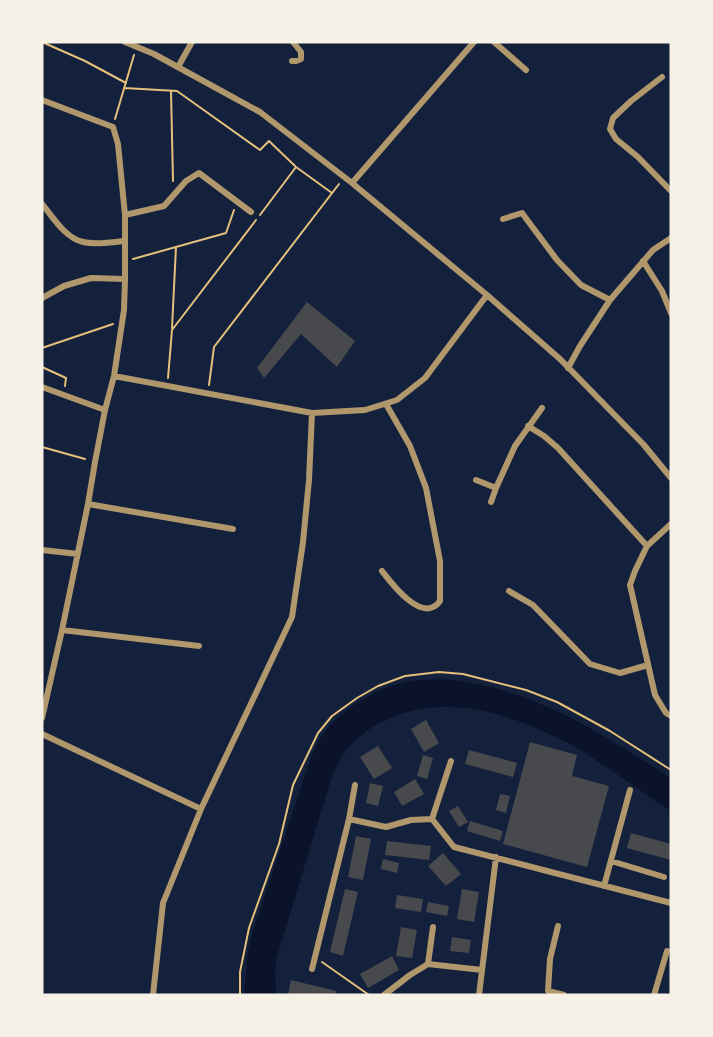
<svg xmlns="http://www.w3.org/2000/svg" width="713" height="1037" font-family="Signika,sans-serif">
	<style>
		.water { fill: #0b132b }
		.building { fill: #48494c }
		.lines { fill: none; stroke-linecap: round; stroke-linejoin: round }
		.path { stroke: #e5c07b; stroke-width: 2 }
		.minor { stroke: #b1986c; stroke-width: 6 }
	</style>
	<rect width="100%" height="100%" fill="#14213d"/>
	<!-- water -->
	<path class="water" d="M438 679C526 683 599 732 671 778V811C639 790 608 767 575 747 568 742 559 739 551 735 505 713 454 698 404 713 377 721 350 739 337 765 334 772 331 779 329 786L277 957 275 971 276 995H244L248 951 253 930 262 904 310 760C313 753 316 745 320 739 338 710 377 687 410 681 419 679 429 680 438 679Z"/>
	<!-- building -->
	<path class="building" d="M307 302 355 341 337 367 301 334 264 378 257 368Z
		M426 720 439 743 424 752 411 729Z
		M530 742 577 755 572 776 609 786 587 867 503 844Z
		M378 746 392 768 374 779 360 757Z
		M469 750 517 763 513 777 465 764Z
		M423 755 433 758 427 779 417 776Z
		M415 779 424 794 402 806 394 792Z
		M370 783 383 786 378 806 366 803Z
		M500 794 510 796 506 813 496 810Z
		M458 806 468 822 459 827 449 811Z
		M470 821 503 831 500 841 467 831Z
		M631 833 671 844V860L627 848Z
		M356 836 371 839 363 880 348 877Z
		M387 841 431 846 429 860 385 855Z
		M443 853 461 874 446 886 428 866Z
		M383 859 399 863 397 873 381 869Z
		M345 889 358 892 343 956 330 952Z
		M462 889 479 892 474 922 457 919Z
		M397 895 423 899 421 912 395 908Z
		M428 902 449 906 447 916 426 912Z
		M401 927 417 930 412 958 396 956Z
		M452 937 471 940 469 953 450 951Z
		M392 956 399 970 368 988 360 974Z
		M291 980 336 991 335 995H288Z"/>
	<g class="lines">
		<!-- path -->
		<path class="path" d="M42 42 85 61 126 83
			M124 88 177 91 260 150 269 141 295 166
			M171 91 173 181
			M115 119 134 55
			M260 215 296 167 332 193
			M133 259 226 233 234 210
			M172 328 176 247
			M42 348 113 324
			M42 367 66 378 65 386
			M168 378 172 330 256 220
			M209 385 214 347 339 184
			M42 447 85 459
			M322 962 369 995
			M240 995V972L249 928 279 844 293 785 318 733 332 716 357 698 378 686 405 676 439 672 463 674 526 690 557 702 610 731 671 770"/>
		<!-- minor -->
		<path class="minor" d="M125 42 154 54 260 112 352 183 487 295 560 359 644 445 671 478
			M494 42 526 70
			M292 61H296L301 59V52L293 42
			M178 67 192 42
			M662 77 631 101 613 118 610 129 616 139 638 157 671 191
			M42 100 113 127 118 144 125 215V279L124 310 114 376 105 410 95 462 88 504 62 630 42 718
			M352 183 474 42
			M42 204C53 217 65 238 83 242 96 245 112 242 125 241
			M125 215 164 206 186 181 199 173 251 212
			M503 219 522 213 557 260 581 285 610 300
			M643 261 662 291 671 313
			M42 298 64 286 91 278 125 279
			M568 368 580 346 610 300 653 250 671 238
			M114 376 312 413 365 410 397 400 425 378 487 295
			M42 387 105 410
			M528 426 544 436 558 448 647 546
			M476 480 496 488 515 446 542 408
			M491 502 496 488
			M88 504 233 529
			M671 524 647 546 635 571 630 585 655 695 666 713 671 716
			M42 550 78 554
			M382 571C392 584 423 625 440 601V561L426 488 410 446 386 404
			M509 591 533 605 590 664 620 673 648 665
			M62 630 199 646
			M42 734 201 809
			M349 819 386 827 411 820 432 819 454 847 671 903
			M432 819 451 761
			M611 861 664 877
			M604 886 630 790
			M558 926 550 959 548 991 564 995
			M428 964 482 970
			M312 969 349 819 355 785
			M153 995 163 903 201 809 292 617 303 542 309 480 312 413
			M384 995 410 975 428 964 433 927
			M479 995 496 857
			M654 995 667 951"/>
	</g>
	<!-- border -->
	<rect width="713" height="1037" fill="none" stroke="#f6f1e7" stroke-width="87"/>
</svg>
